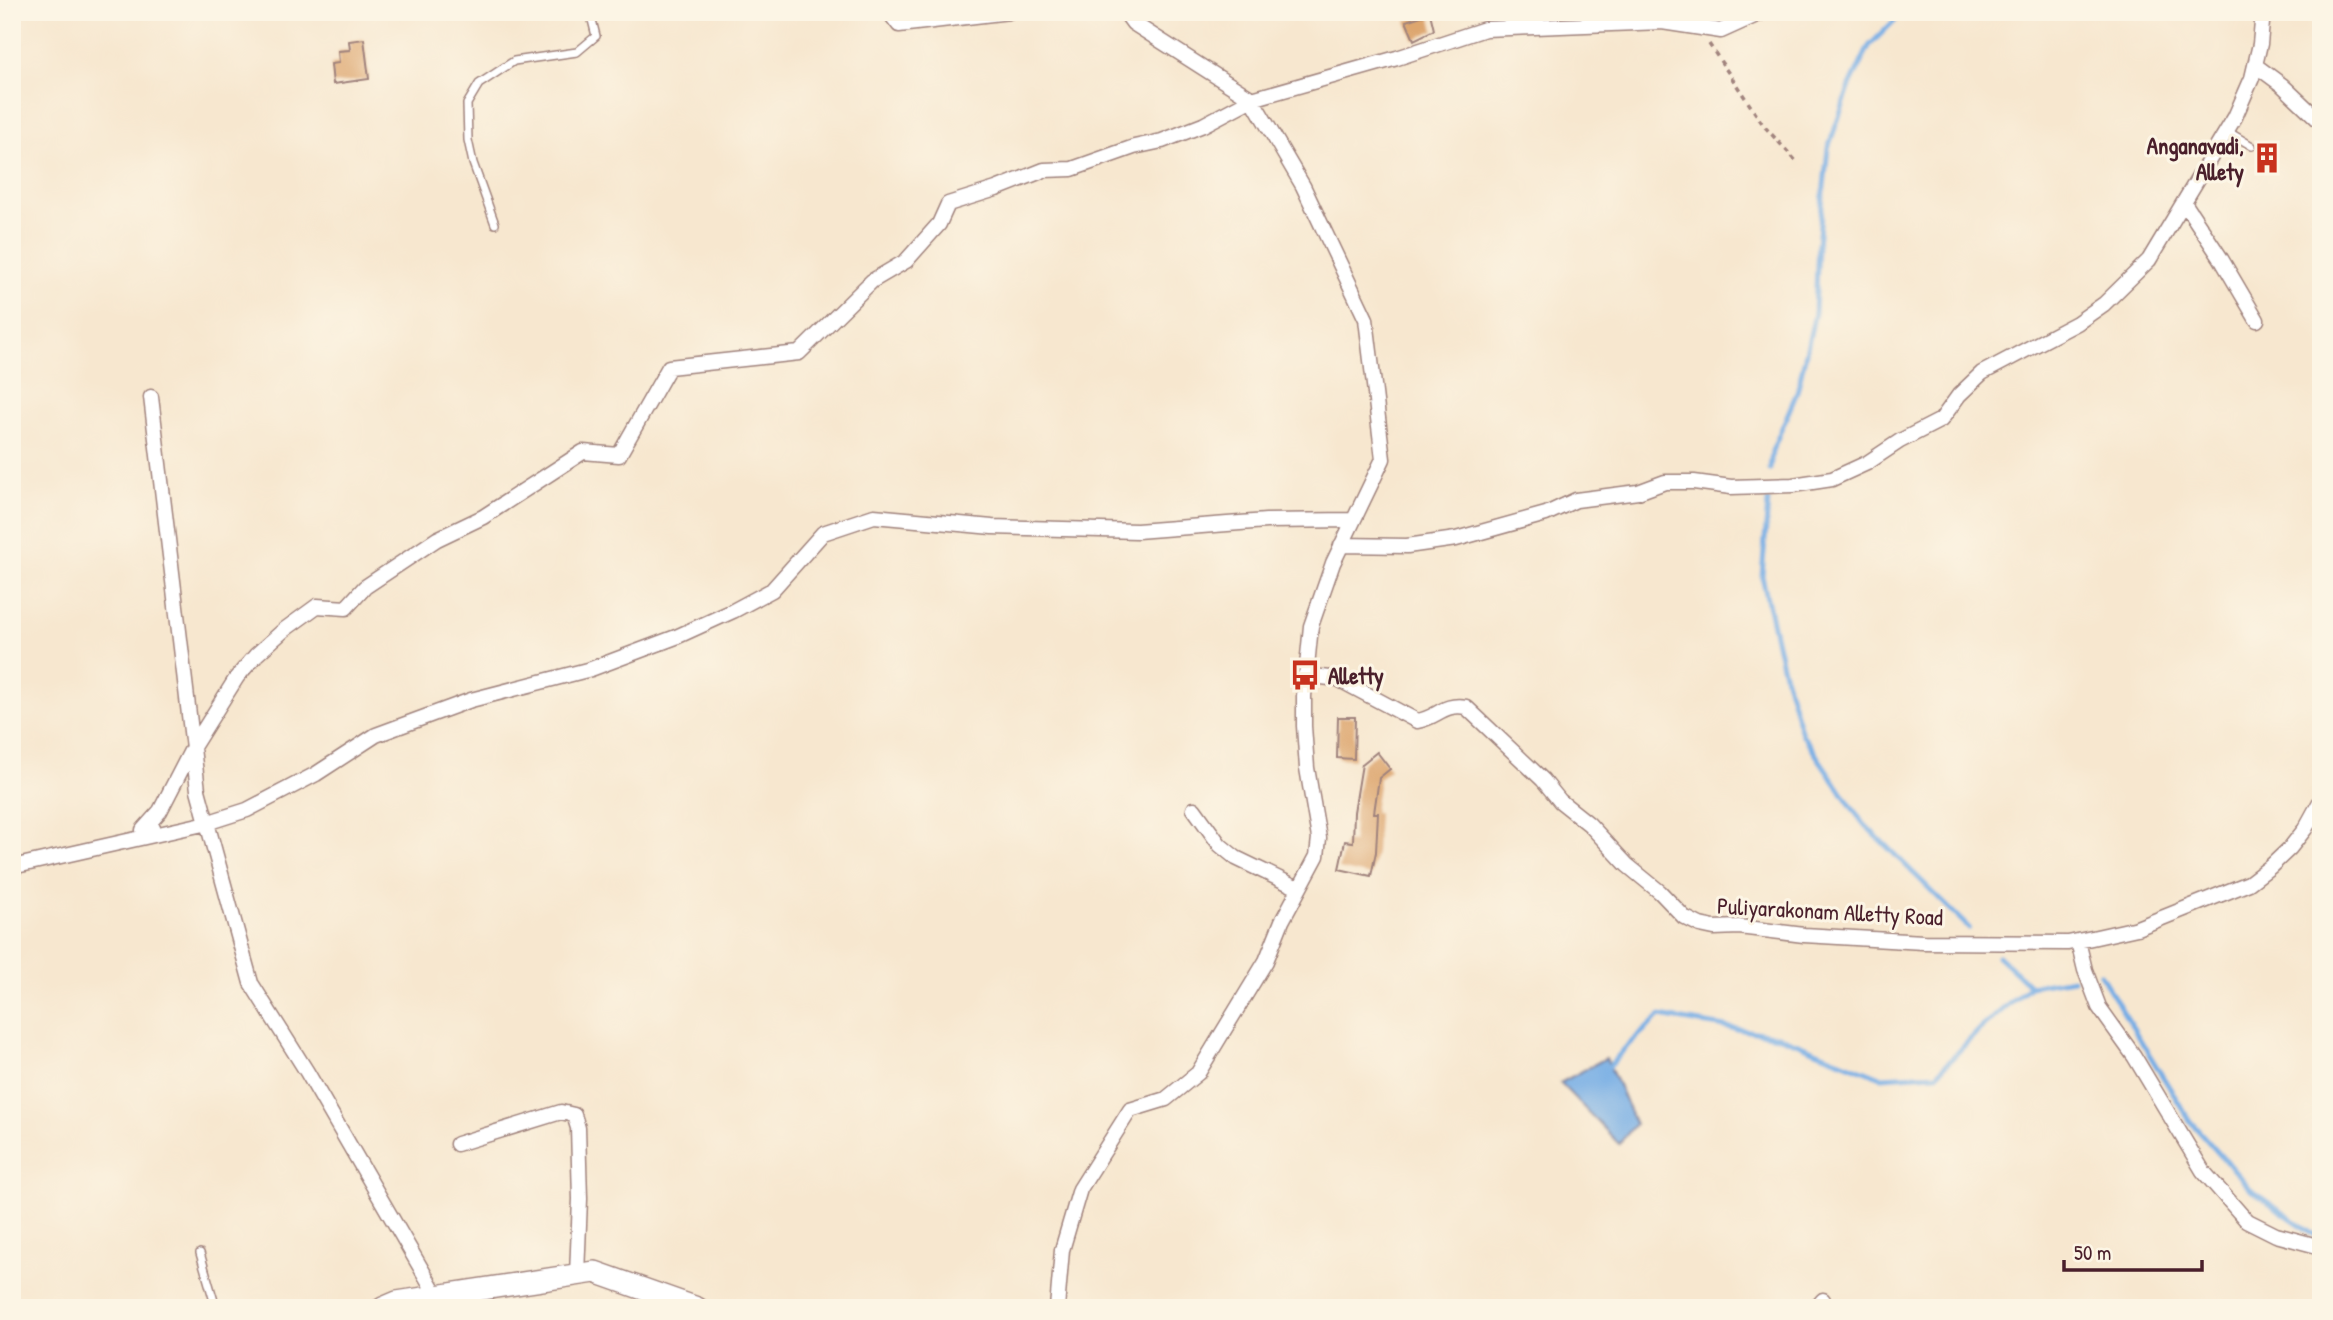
<svg xmlns="http://www.w3.org/2000/svg" width="2333" height="1320" font-family="'Patrick Hand',sans-serif">
	<style>
		.water { fill: #76ade5; stroke: #606688; stroke-width: 2 }
		.lines { fill: none; stroke-linecap: round; stroke-linejoin: round }
		.stream { stroke: #76ade5; stroke-width: 5 }
		.building { fill: #dda66e }
		.lane-casing { stroke: #a0837d; stroke-width: 10 }
		.street-casing { stroke: #a0837d; stroke-width: 17 }
		.secondary-casing { stroke: #a0837d; stroke-width: 24 }
		.path { stroke: #a0837d; stroke-width: 3.5; stroke-dasharray: 5 5; stroke-linecap: butt }
		.lane { stroke: #fff; stroke-width: 7 }
		.street { stroke: #fff; stroke-width: 14 }
		.secondary { stroke: #fff; stroke-width: 21 }
		.labels { text-anchor: middle; dominant-baseline: central; stroke-width: 6; stroke-linejoin: round; paint-order: stroke }
		.poi-label { font-size: 23px; font-weight: bold; fill: #4a1f2b; stroke: #fcf5e5; text-anchor: end }
		.street-label { font-size: 23px; fill: #4a1f2b; stroke: #fcf5e5 }
	</style>
	<rect width="100%" height="100%" fill="#fcf5e5"/>
	<filter id="ink" filterUnits="userSpaceOnUse"><feTurbulence type="fractalNoise" baseFrequency=".0143" numOctaves="2"/><feDisplacementMap in="SourceGraphic" scale="14" xChannelSelector="R" yChannelSelector="G"/><feConvolveMatrix kernelMatrix="1 2 1 2 8 2 1 2 1" color-interpolation-filters="sRGB"/></filter>
	<filter id="wash" filterUnits="userSpaceOnUse"><feTurbulence type="fractalNoise" baseFrequency=".00686" numOctaves="4" result="noise"/><feDisplacementMap in="SourceGraphic" scale="28" xChannelSelector="R" yChannelSelector="G"/><feGaussianBlur stdDeviation="1.57" result="paint"/><feColorMatrix in="noise" values="0 0 0 0 0 0 0 0 0 0 0 0 0 0 0 0 0 1.4 0 .05"/><feComposite in="paint" operator="in"/></filter>
	<g filter="url(#wash)">
		<rect width="100%" height="100%" fill="#f7e7cf"/>
		<!-- water -->
		<path class="water" d="M1606 1058 1635 1124 1619 1144 1560 1083Z"/>
		<g class="lines">
			<!-- stream -->
			<path class="stream" d="M1770 469 1772 451 1797 392 1815 313 1818 244 1828 148 1850 86 1869 46 1903 12
				M1768 502 1762 576 1782 666 1802 734 1862 822 1969 928
				M1998 956 2030 986
				M2100 974 2190 1121 2252 1191 2315 1235
				M1605 1071 1628 1045 1660 1016 1778 1036 1881 1077 1937 1074 1980 1029 2030 986 2073 979"/>
		</g>
		<g id="blocks">
			<!-- building -->
			<path class="building" d="M1430 13 1434 30 1414 40 1406 21Z
				M364 39 369 79 333 84 331 64 339 63 338 51 350 50 349 41Z
				M1338 717H1355L1354 759 1337 758Z
				M1377 752 1390 769 1379 778 1374 813H1378L1376 852 1371 876 1339 869 1345 841 1353 842 1354 812 1362 764Z"/>
		</g>
	</g>
	<g filter="url(#ink)">
		<use href="#blocks" fill-opacity="0" stroke="#a0837d" stroke-width="2"/>
		<g class="lines">
			<!-- lane casing -->
			<g class="lane-casing">
				<path id="lane" d="M2227 131 2252 146
					M495 224 473 163 468 140 467 104 479 84 514 61 577 52 596 36 591 16 579 12
					M200 1253 216 1308"/>
			</g>
			<!-- street casing -->
			<g class="street-casing">
				<path id="street" d="M889 12 899 25 1009 12
					M2255 65 2282 85 2321 122
					M2185 204 2220 257 2257 320
					M151 397 198 790 251 983 307 1072 437 1296
					M1341 545 1407 546 1456 539 1546 514 1576 500 1638 492 1665 482H1694L1731 487 1793 485 1832 479 1867 463 1900 441 1941 420 1959 395 1982 373 2077 323 2104 304 2149 260 2235 117 2252 78 2260 44 2263 12
					M1305 675 1338 679 1417 721C1438 718 1442 703 1466 707L1543 780 1560 801 1589 824 1627 865 1660 892 1684 917 1700 925 1714 928 1739 927 1804 935 1923 942 2068 943 2092 938 2137 928 2249 883 2270 867 2290 848 2305 829 2321 800
					M1194 809 1220 845 1236 858 1298 888
					M153 828 143 830 160 811 193 747 237 677 256 655 284 630 317 606 346 608 365 587 437 539 483 517 583 452 619 455 669 367 799 353 872 281 906 261 939 224 948 204 996 189 1044 170 1072 169 1134 147 1162 141 1203 125 1252 99 1397 58 1485 29 1662 22 1721 31 1763 12
					M12 867 203 824 247 810 316 774 376 735 471 700 591 669 676 637 733 611 772 590 823 533 874 516 992 527 1137 531 1266 521 1353 520
					M2078 941 2085 970 2099 1007 2134 1056 2203 1171 2246 1220 2276 1235 2321 1247
					M457 1144 561 1112 574 1115 578 1128 580 1199 577 1275
					M1057 1308 1062 1250 1080 1189 1130 1110 1166 1099 1198 1073 1266 961 1282 921 1317 856 1319 838 1307 768 1304 726V696L1311 626 1333 563 1383 459 1366 319 1303 186 1252 99 1133 23 1125 12
					M1816 1308 1823 1300"/>
			</g>
			<!-- secondary casing -->
			<g class="secondary-casing">
				<path id="secondary" d="M383 1308 397 1302 595 1272 697 1308"/>
			</g>
			<!-- path -->
			<path class="path" d="M1709 44 1764 126 1798 163"/>
			<!-- lane -->
			<use href="#lane" class="lane"/>
			<!-- street -->
			<use href="#street" class="street"/>
			<!-- secondary -->
			<use href="#secondary" class="secondary"/>
		</g>
	</g>
	<!-- icons -->
	<defs>
		<g id="building-bare" transform="scale(2.415)"><path d="M-4-6H4V6H1V3H-1V6H-4ZM-2.5-4.3h1.7v1.8h-1.7ZM.8-4.3h1.7v1.8H.8ZM-2.5-1h1.7V.8h-1.7ZM.8-1h1.7V.8H.8Z" fill="#c8321e" stroke="#fcf5e5" stroke-width="2.5" paint-order="stroke"/></g>
		<g id="bus-bare" transform="scale(2.415)"><path d="M-5-6H5V4H4V6H2V4H-2V6H-4V4H-5ZM-3.5-4V0h7V-4ZM-3.5 1.2v1.5H-2V1.2ZM2 1.2v1.5H3.5V1.2Z" fill="#c8321e" stroke="#fcf5e5" stroke-width="2.5" paint-order="stroke"/></g>
	</defs>
	<g fill-rule="evenodd">
		<use href="#building-bare" x="2267" y="158"/>
		<use href="#bus-bare" x="1305" y="675"/>
	</g>
	<g class="labels">
		<!-- poi labels -->
		<g class="poi-label">
			<text x="2244" y="145">Anganavadi,<tspan x="2244" dy="26">Allety</tspan></text>
			<text x="1328" y="675" text-anchor="start">Alletty</text>
		</g>
		<!-- street labels -->
		<g class="street-label">
			<text transform="translate(1830 911) rotate(3)">Puliyarakonam Alletty Road</text>
		</g>
	</g>
	<!-- margin -->
	<rect width="2333" height="1320" fill="none" stroke="#fcf5e5" stroke-width="42"/>
	<!-- scale -->
	<path d="M2064 1260v10h138v-10" fill="none" stroke="#4a1f2b" stroke-width="3.5"/>
	<text x="2074" y="1260" font-size="21" fill="#4a1f2b" stroke="#fcf5e5" stroke-width="5" paint-order="stroke">50 m</text>
</svg>
